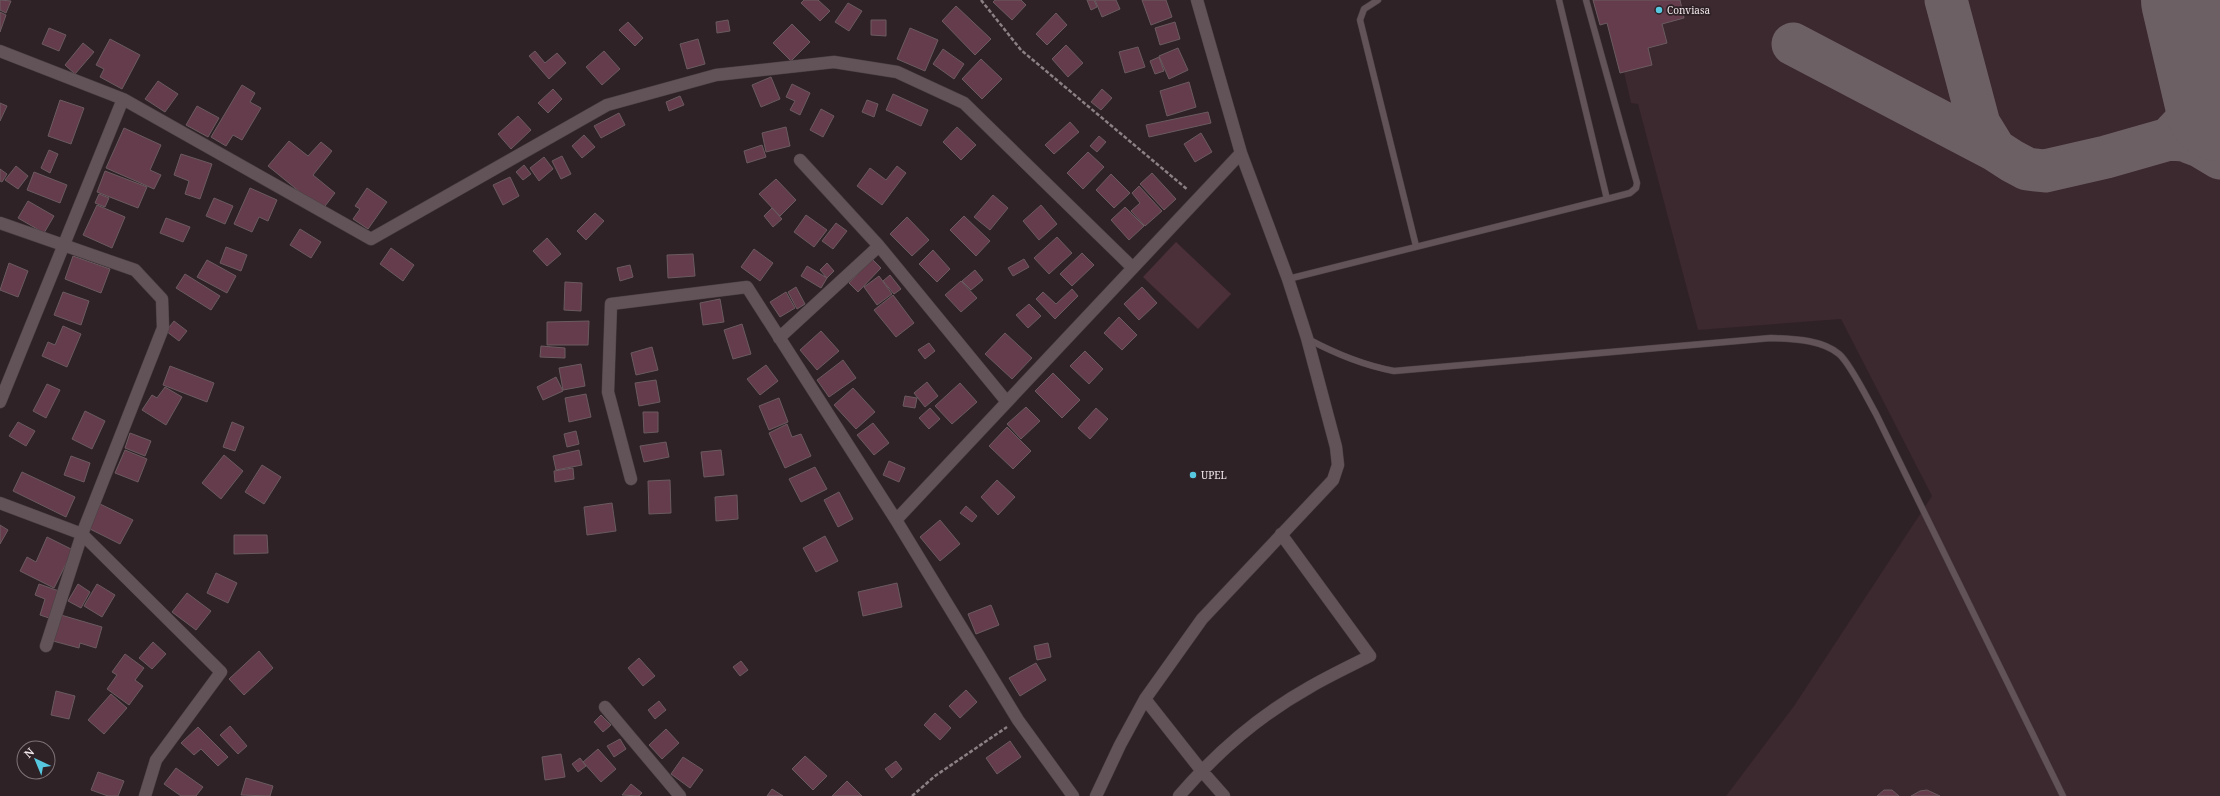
<svg xmlns="http://www.w3.org/2000/svg" width="2220" height="796" font-family="'Noto Serif',serif">
	<style>
		.built { fill: #3c282f }
		.green { fill: #4b303a }
		.lines { fill: none; stroke-linecap: round; stroke-linejoin: round }
		.taxiway { stroke: #6c6064; stroke-width: 43 }
		.runway { stroke: #6c6064; stroke-width: 108 }
		.building { fill: #643c4b; stroke: #6a5b60 }
		.service-casing { stroke: #4b4044; stroke-width: 7 }
		.minor-casing { stroke: #4b4044; stroke-width: 13 }
		.path { stroke: #8b8084; stroke-width: 2.5; stroke-dasharray: 4 2; stroke-linecap: butt }
		.service { stroke: #625358; stroke-width: 6 }
		.minor { stroke: #625358; stroke-width: 12 }
		.poi-dot { fill: #56c9e1; stroke: #2f2226; stroke-width: 1.5 }
		.labels { text-anchor: middle; dominant-baseline: central; stroke-width: 3.5; stroke-linejoin: round; paint-order: stroke }
		.poi-label { font-size: 10px; fill: #f2e9ec; stroke: #2f2226; text-anchor: start }
	</style>
	<rect width="100%" height="100%" fill="#2f2226"/>
	<!-- built -->
	<path class="built" d="M1593 0H2220V796H1726L1794 706 1932 496 1841 319 1698 330 1638 104 1631 103 1624 72 1620 73 1607 23 1600 25Z"/>
	<!-- green -->
	<path class="green" d="M1176 242 1231 294 1198 329 1143 277Z"/>
	<g class="lines">
		<!-- taxiway -->
		<path class="taxiway" d="M1946 0 1979 124 1995 150 2012 161 2027 169 2045 171 2106 157 2169 139 2184 140 2200 146 2220 158
			M1793 44 1995 150
			M2169 139 2186 121 2195 104 2210 61"/>
		<!-- runway -->
		<path class="runway" d="M2195 0 2220 107"/>
	</g>
	<!-- building -->
	<path class="building" d="M0 0 11 1 6 13 0 10Z
		M804 0H818L830 11 820 21 801 3Z
		M995 0H1021L1026 5 1012 20 993 2Z
		M1087 0H1094L1097 7 1091 10Z
		M1095 0H1116L1120 9 1102 17Z
		M1142 0H1166L1172 17 1151 25Z
		M1593 0H1680L1684 18 1662 24 1667 43 1648 48 1652 65 1620 73 1607 23 1600 25Z
		M848 3 862 11 849 31 835 22Z
		M956 6 991 39 975 55 942 21Z
		M0 12 6 15 0 32Z
		M1056 13 1067 25 1047 45 1036 34Z
		M728 20 730 31 717 33 716 22Z
		M871 20H886V36L871 35Z
		M628 22 643 38 635 46 619 30Z
		M1175 22 1180 39 1160 45 1155 28Z
		M792 24 810 42 791 61 773 43Z
		M49 28 66 35 59 51 42 44Z
		M910 28 938 40 925 71 897 59Z
		M110 39 140 55 122 89 100 77 104 69 96 65Z
		M698 39 705 64 687 69 680 44Z
		M83 43 94 52 75 74 65 65Z
		M1066 45 1083 63 1068 77 1052 59Z
		M1138 47 1145 67 1125 73 1119 52Z
		M1178 48 1188 70 1169 79 1159 56Z
		M943 49 964 64 954 79 933 64Z
		M535 51 545 63 557 53 566 63 549 79 529 56Z
		M604 51 620 69 602 85 586 67Z
		M1159 57 1164 71 1155 74 1150 61Z
		M981 59 1002 79 982 99 962 79Z
		M771 77 780 99 761 107 752 85Z
		M158 81 178 94 165 112 145 99Z
		M1189 82 1196 107 1167 116 1160 91Z
		M792 84 810 93 800 115 790 110 795 101 786 97Z
		M242 85 255 93 250 102 261 108 242 140 233 135 226 146 211 137Z
		M553 89 562 99 548 113 538 103Z
		M1102 89 1112 98 1101 110 1091 102Z
		M893 94 928 110 921 126 886 110Z
		M680 96 684 105 669 111 666 102Z
		M60 100 84 108 71 144 48 136Z
		M867 100 878 104 874 117 862 112Z
		M0 103 7 106 0 121Z
		M197 106 219 118 208 137 186 125Z
		M821 109 834 116 823 137 810 130Z
		M1208 112 1211 123 1149 137 1146 125Z
		M619 113 625 125 601 138 594 126Z
		M518 116 531 130 511 149 498 134Z
		M1070 122 1079 132 1054 154 1045 145Z
		M786 127 790 146 766 152 762 133Z
		M957 127 976 145 961 160 943 142Z
		M124 128 161 145 150 170 161 175 154 189 106 168Z
		M1201 133 1212 152 1195 162 1184 144Z
		M584 135 595 147 582 158 572 146Z
		M1099 136 1106 142 1097 152 1090 146Z
		M289 141 308 156 321 142 332 151 313 175 335 193 322 210 268 166Z
		M762 145 766 157 747 163 744 151Z
		M49 150 58 154 50 173 41 168Z
		M1088 152 1104 167 1083 189 1067 173Z
		M181 154 212 164 200 199 185 194 189 181 174 175Z
		M562 156 571 174 561 179 552 161Z
		M544 157 553 169 539 181 530 168Z
		M524 165 531 174 523 180 516 172Z
		M16 166 28 176 18 189 5 180Z
		M897 166 906 173 882 205 857 186 870 168 886 180Z
		M0 169 7 174 2 182 0 181Z
		M105 171 147 187 138 208 97 192Z
		M34 172 67 185 60 203 27 190Z
		M1152 173 1176 199 1164 210 1140 184Z
		M1111 174 1130 193 1114 208 1096 190Z
		M510 177 519 196 503 205 493 185Z
		M776 179 796 200 780 216 759 194Z
		M1139 186 1162 211 1145 226 1131 211 1140 203 1132 193Z
		M250 188 277 200 268 221 259 217 252 232 234 224Z
		M367 188 387 202 368 229 353 219 360 209 355 206Z
		M99 194 109 198 105 207 95 203Z
		M993 195 1008 208 990 230 974 217Z
		M214 198 233 206 225 224 206 216Z
		M28 201 54 216 44 233 18 218Z
		M97 205 125 217 112 248 83 235Z
		M1041 205 1057 224 1039 240 1023 221Z
		M1125 207 1144 226 1129 240 1111 220Z
		M772 208 782 219 773 227 764 216Z
		M595 213 604 221 586 240 577 231Z
		M806 215 827 230 814 247 794 232Z
		M964 216 990 241 976 256 950 230Z
		M907 217 929 240 912 256 890 234Z
		M166 218 190 227 183 242 160 233Z
		M836 223 847 231 833 249 822 241Z
		M300 229 321 242 311 258 290 245Z
		M1057 237 1072 253 1049 274 1034 258Z
		M547 238 561 254 547 266 533 251Z
		M226 247 247 255 241 271 220 263Z
		M391 248 414 265 403 281 380 264Z
		M754 249 773 263 760 281 741 267Z
		M933 250 950 269 937 282 919 264Z
		M1082 253 1094 265 1072 286 1060 274Z
		M693 254 695 276 668 278 667 255Z
		M73 256 110 269 101 293 65 279Z
		M872 259 881 268 858 292 849 283Z
		M1024 259 1029 267 1013 276 1008 268Z
		M207 260 236 276 227 293 197 277Z
		M9 263 28 271 18 297 0 290Z
		M827 263 834 271 827 278 820 270Z
		M630 265 633 277 620 281 617 268Z
		M807 266 827 278 821 288 801 276Z
		M975 270 983 280 971 290 962 281Z
		M185 274 220 296 211 310 176 288Z
		M890 275 901 289 894 294 883 281Z
		M879 276 892 294 877 305 864 287Z
		M961 281 977 298 961 312 945 295Z
		M565 282 582 283 581 311 564 310Z
		M796 287 805 304 797 309 788 292Z
		M1142 287 1157 303 1139 320 1124 304Z
		M1072 289 1078 296 1055 319 1036 299 1043 292 1056 304Z
		M63 292 89 301 81 325 54 315Z
		M786 292 795 308 780 317 770 302Z
		M893 295 914 323 896 337 874 310Z
		M720 299 724 322 703 325 700 303Z
		M1029 304 1041 316 1028 328 1016 315Z
		M1119 317 1137 335 1122 350 1104 333Z
		M174 321 187 331 179 341 166 331Z
		M589 321 588 345H547V322Z
		M742 324 751 354 733 359 724 330Z
		M63 326 81 334 67 367 42 356 48 342 55 345Z
		M821 331 839 351 817 370 800 350Z
		M1005 333 1032 358 1012 379 985 354Z
		M929 343 935 351 925 359 918 350Z
		M541 346 565 348V358L540 357Z
		M652 347 658 370 636 375 631 353Z
		M1085 351 1103 369 1089 384 1070 366Z
		M843 360 856 378 829 397 817 380Z
		M581 364 585 386 563 390 559 368Z
		M766 365 778 381 760 395 747 379Z
		M170 366 214 383 207 402 163 385Z
		M1053 373 1080 400 1062 418 1035 391Z
		M556 377 563 391 543 400 537 387Z
		M656 380 660 402 639 406 635 383Z
		M927 382 938 396 925 407 914 393Z
		M960 383 977 402 952 424 935 406Z
		M47 384 60 390 46 418 33 411Z
		M165 387 182 397 166 425 142 410 152 395 157 398Z
		M853 388 875 412 856 429 834 405Z
		M586 394 591 417 569 422 565 398Z
		M905 396 917 398 915 408 903 406Z
		M779 398 788 422 769 430 759 406Z
		M1026 407 1040 421 1021 439 1007 424Z
		M930 408 940 419 929 429 919 418Z
		M1096 408 1108 419 1090 439 1078 428Z
		M85 411 105 421 92 449 72 439Z
		M643 412H658V432L644 433Z
		M18 422 35 431 26 446 9 436Z
		M232 422 244 427 235 451 223 447Z
		M873 423 889 443 874 455 857 435Z
		M787 424 792 437 801 434 811 456 785 468 769 433Z
		M1007 427 1031 451 1013 469 989 446Z
		M576 431 579 444 567 447 564 434Z
		M130 433 151 441 145 456 125 448Z
		M666 442 669 457 644 462 640 446Z
		M125 450 147 459 138 482 115 473Z
		M579 450 582 465 556 470 553 456Z
		M721 450 724 475 704 477 701 452Z
		M224 455 243 471 221 499 202 483Z
		M71 456 90 463 84 482 64 475Z
		M889 461 905 468 899 482 883 475Z
		M262 465 281 477 264 504 245 492Z
		M815 467 827 489 801 502 789 479Z
		M573 468 574 479 555 482 554 471Z
		M22 472 75 497 66 517 13 491Z
		M670 480 671 513 649 514 648 481Z
		M997 480 1015 497 998 515 981 497Z
		M839 492 853 519 838 527 824 500Z
		M737 495 738 519 716 521 715 497Z
		M98 503 133 520 120 544 86 527Z
		M612 503 616 531 587 535 584 507Z
		M966 506 977 516 972 522 960 513Z
		M940 520 960 544 940 561 920 537Z
		M0 525 8 530 0 544Z
		M234 535H267L268 553 234 554Z
		M825 536 838 561 816 572 803 548Z
		M47 537 73 550 54 588 20 571 27 557 36 562Z
		M216 573 237 583 228 603 207 593Z
		M897 583 902 607 863 616 858 592Z
		M39 584 59 591 49 618 40 615 45 599 35 595Z
		M78 584 90 592 81 608 68 601Z
		M97 584 115 595 102 617 84 606Z
		M187 593 211 611 196 630 172 612Z
		M991 605 999 625 976 634 968 614Z
		M61 615 102 627 96 648 80 643 79 648 53 641Z
		M153 642 166 654 152 669 139 658Z
		M1048 643 1051 657 1037 660 1034 646Z
		M259 651 273 668 244 695 229 679Z
		M125 654 144 668 135 680 143 686 129 705 107 689 117 675 112 672Z
		M639 658 655 676 643 686 628 668Z
		M741 661 748 670 740 676 733 667Z
		M1036 663 1046 680 1020 696 1009 678Z
		M966 690 977 702 960 718 949 706Z
		M56 691 75 696 69 719 51 715Z
		M111 694 127 708 104 734 88 720Z
		M659 701 666 710 655 719 648 710Z
		M935 713 951 728 940 740 924 725Z
		M601 715 611 725 603 732 594 722Z
		M230 726 247 746 238 754 220 735Z
		M198 727 228 757 218 766 201 749 194 755 181 743Z
		M666 729 679 743 662 759 649 745Z
		M620 739 626 749 614 757 607 746Z
		M1010 741 1021 757 997 774 986 758Z
		M598 749 616 769 601 782 583 762Z
		M561 754 565 777 545 780 542 757Z
		M805 756 827 776 813 790 792 769Z
		M683 757 703 770 690 788 671 774Z
		M580 758 586 766 578 772 572 764Z
		M896 761 902 769 892 778 885 769Z
		M176 768 203 787 196 796H181L164 784Z
		M98 772 124 781 118 796H108L91 790Z
		M246 778 273 786 270 796 241 795Z
		M847 781 862 796H832Z
		M631 784 642 793 639 796 622 795Z
		M772 789 783 796H767Z
		M1884 790H1892L1899 796H1877Z
		M1927 790 1940 796H1911L1920 791Z"/>
	<g class="lines">
		<!-- service casing -->
		<g class="service-casing">
			<path id="service" d="M1378 0 1364 9 1360 20 1416 246
				M1586 0 1637 183 1636 188 1630 193 1607 199
				M1288 279 1607 199 1559 0
				M1308 339C1336 354 1362 365 1394 371L1771 338C1792 339 1821 339 1839 354 1850 363 1868 400 1876 414L2063 796"/>
		</g>
		<!-- minor casing -->
		<g class="minor-casing">
			<path id="minor" d="M0 51 123 99 371 239 607 105 716 75 834 62 897 72 964 103 1133 268
				M800 160 879 246 1007 402
				M0 223 135 270 162 299 163 328 82 534 46 646
				M779 338 879 246
				M0 402 123 99
				M631 479 608 392 611 304 747 287 896 520 1018 720 1073 796
				M0 503 82 534 221 672 156 760 145 796
				M896 520 1241 153
				M1145 699 1201 770 1224 796
				M605 707 680 796
				M1096 796 1120 745 1145 699 1202 619 1333 480 1338 465 1336 447 1307 338 1288 279 1241 153 1197 0
				M1179 796C1216 753 1260 715 1310 687 1329 676 1350 666 1370 656L1281 534"/>
		</g>
		<!-- path -->
		<path class="path" d="M981 0 1021 50 1188 190
			M912 796 935 776 1007 727"/>
		<!-- service -->
		<use href="#service" class="service"/>
		<!-- minor -->
		<use href="#minor" class="minor"/>
	</g>
	<!-- markers -->
	<g class="poi-dot">
		<circle cx="1659" cy="10" r="4"/>
		<circle cx="1193" cy="475" r="4"/>
	</g>
	<g class="labels">
		<!-- poi labels -->
		<g class="poi-label">
			<text x="1667" y="10">Conviasa</text>
			<text x="1201" y="475">UPEL</text>
		</g>
	</g>
	<!-- north arrow -->
	<g transform="translate(36 760) rotate(316)"><circle r="19" fill="#2f2226" stroke="#7d7275"/>
	<path d="M0-3L7 15L0 10L-7 15Z" fill="#56c9e1"/>
	<text y="-6" font-size="11" font-weight="bold" text-anchor="middle" fill="#f2e9ec">N</text>
	</g>
</svg>
